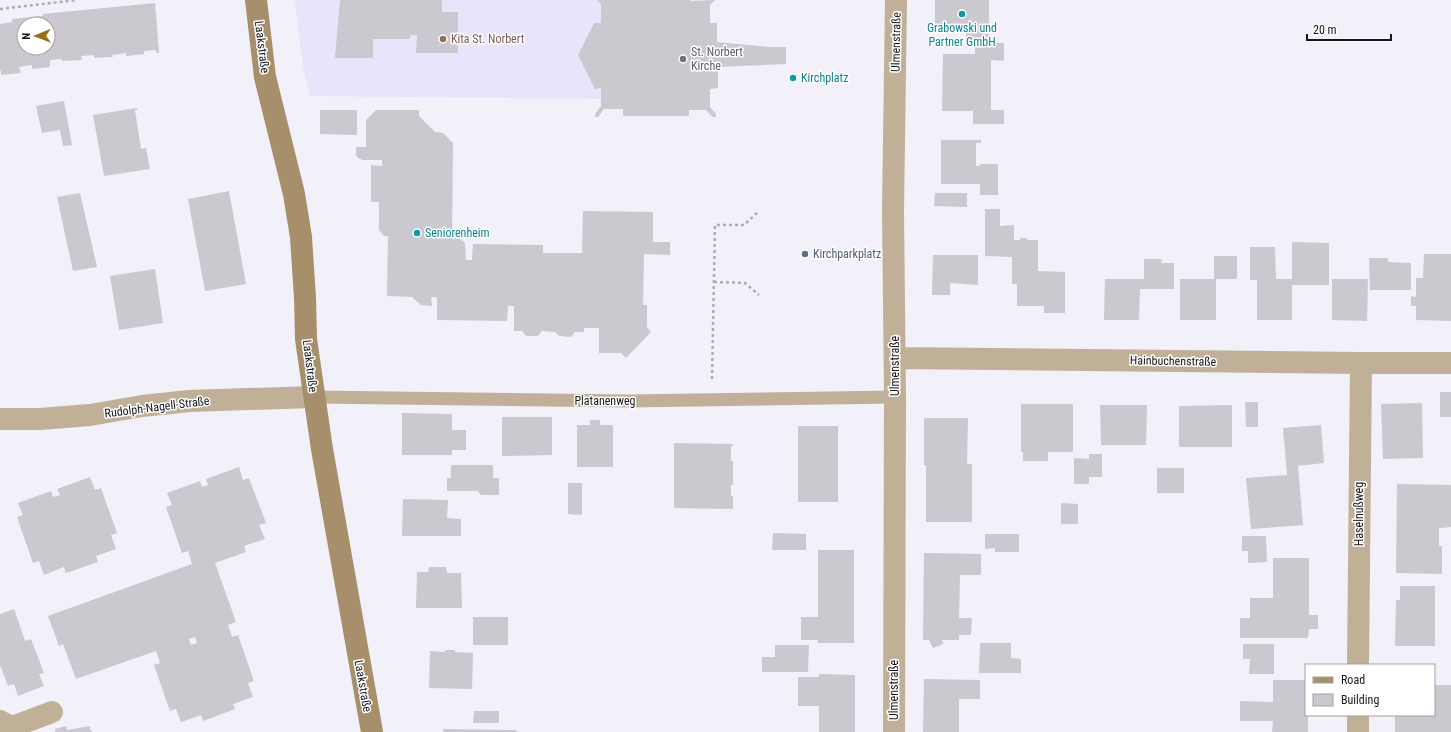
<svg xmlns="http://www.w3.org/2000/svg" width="1451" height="732" font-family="'Roboto Condensed',sans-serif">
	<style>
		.education { fill: #e7e4fb }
		.building { fill: #cbc8cf; fill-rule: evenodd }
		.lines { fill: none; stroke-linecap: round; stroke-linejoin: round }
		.path { stroke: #aeacb3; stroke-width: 2.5; stroke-dasharray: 3 3; stroke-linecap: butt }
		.lane { stroke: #c0b098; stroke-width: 13 }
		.street { stroke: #c0b098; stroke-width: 22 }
		.secondary { stroke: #a88f6b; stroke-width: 22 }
		.culture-dot { fill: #0f9aa8; stroke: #fff; stroke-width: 1.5 }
		.education-dot { fill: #8d6e63; stroke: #fff; stroke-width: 1.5 }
		.worship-dot { fill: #6b7280; stroke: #fff; stroke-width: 1.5 }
		.service-dot { fill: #5c6f8a; stroke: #fff; stroke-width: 1.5 }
		.labels { text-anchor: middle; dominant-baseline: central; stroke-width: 3; stroke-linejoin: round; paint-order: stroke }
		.culture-label { font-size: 12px; fill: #0d838f; stroke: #fff; text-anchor: start }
		.education-label { font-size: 12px; fill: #785e54; stroke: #fff; text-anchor: start }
		.street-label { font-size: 12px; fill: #161518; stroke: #fff }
		.worship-label { font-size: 12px; fill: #5b616d; stroke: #fff; text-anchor: start }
		.service-label { font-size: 12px; fill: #4e5e75; stroke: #fff; text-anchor: start }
	</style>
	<rect width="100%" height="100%" fill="#f2f0f8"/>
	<!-- education -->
	<path class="education" d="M295 0H597L601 4V23H594L578 55 595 88H601V99L310 96 303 66Z"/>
	<!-- building -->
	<path class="building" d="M340 0H442V12H458V53H416L417 35H410L409 39H373V58H335Z
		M597 0H690V1L715 0 710 5V23H717V42L768 47H786V64L718 67V88L710 89V107L716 114V117H713L706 110H689V116H623V109H604L598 117H595V114L601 106V88L595 89 578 55 594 23H601V4Z
		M935 0H989V40L966 41V28H935Z
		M155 3 159 53H156V50L144 51V54L126 56V53L112 55 113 57 94 58V55L81 56 82 60 62 61V59L50 60V67L32 69V65L19 67 21 73 1 75V71H0V24L12 22V19L43 16V14ZM24 24H48V48H24Z
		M975 42 1004 43V61L991 60V110H1004V124H973V111H942L943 54H975Z
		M64 101 72 145 63 146 60 130 42 133 36 106Z
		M137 108V110H135L141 149 146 148 150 169 104 176 93 115Z
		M320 110H357V135L320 134Z
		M376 110H419V116L435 132 443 133 453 143 452 239 459 238 465 243 466 260H472L473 244 543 245V253H582L583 211 653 212V242H670V255L644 254 643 305H647V327L651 332 626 358 621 353H599V328H584V332H575L571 337 559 336 555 332 542 331 538 336H526L522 331H514V306H508L507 321 437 320V297H431L432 306 421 305 412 297 387 296 388 236H384L379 230V202H371V165L382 166V160H362L357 157 356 155V147H366V120Z
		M941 140H981V143H976V166H980V164H998V195H980V184H941Z
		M229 191 246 284 205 291 188 199Z
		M80 193 97 267 73 271 57 197Z
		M935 193H967V207L934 206Z
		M985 209H1000V226L1014 225V240H1020V238H1027V240H1038V271L1065 272V313H1044V306H1017V284H1012V257L985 256Z
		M1292 242 1329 243V285H1292V320H1257V280H1250V247H1275L1276 279H1292Z
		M1424 254H1451V321L1416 320V306H1411V296L1416 297V278H1423Z
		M933 255H978V285L950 283V295H932Z
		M1214 256H1237V279H1216V320H1180V279H1214Z
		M1369 258H1388V262L1411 263V290H1370Z
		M1144 259H1162L1161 263H1174V289H1140L1139 320H1104L1105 279H1144Z
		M155 269 163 323 119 330 110 276Z
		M1332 279H1368L1367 321 1332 320Z
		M1440 392H1451V417H1440Z
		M1245 402H1258V427H1246Z
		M1422 403 1423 458 1383 459 1381 404Z
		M1021 404H1073V452H1048V461H1023V452H1021Z
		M1100 405H1147L1146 445H1101Z
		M1232 405V447H1179V406Z
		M402 413 452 414V430H466V450H452V455H402Z
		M502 417H552V455L502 456Z
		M924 418H968L967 464H972V522H926V465H924Z
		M590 420H600V425H613V467H577V425H590Z
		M1321 425 1324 463 1298 466 1303 525 1251 529 1246 478 1287 475 1283 428Z
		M798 426H838V502H798Z
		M674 443 733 444V446H731V461H733V485H731V496H733V509L674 508Z
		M1089 454H1102V477H1089V484H1074V458L1089 459Z
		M451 465H493V478H499V495H481L478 491H447V478H451Z
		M239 467 243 480 249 478 266 523 259 525 265 539 244 546 246 552 215 563 236 622 228 625 232 637 238 635 254 681 248 683 253 697 233 704 235 709 203 721 201 715 181 722 176 709 170 711 154 665 160 663 156 651 76 679 63 644 59 646 48 616 192 564 188 551 182 553 166 507 172 505 167 493 200 481 202 487 208 485 206 479ZM195 637 197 643 191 645 189 639Z
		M1157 468H1184V493H1157Z
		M90 477 95 490 101 488 117 533 111 535 116 549 96 556 98 562 66 573 64 567 44 575 39 561 33 563 17 517 23 515 18 503 51 491 53 497 60 495 57 489Z
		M568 483H582V515L568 514Z
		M1397 484 1451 485V527L1439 528V546H1442V574L1396 573Z
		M403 499 448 500 447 518 461 519V536H402Z
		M1061 503 1078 504V524H1061Z
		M773 533 806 534V550H772Z
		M985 534H1019V552H995V548L985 549Z
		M1242 536H1266L1267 562 1248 563V551H1242Z
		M818 550H854V643H818V640H801V617H818Z
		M924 553 981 554V575H960L959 618H972L971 635H959V640H942L943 644 933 648 929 640H923Z
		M1273 558H1309V615H1318V629H1309L1308 638H1240V618H1250V598H1273Z
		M429 567H446L447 573H461L462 608H416L417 572H428Z
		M1400 586H1435V646H1395L1396 600H1400Z
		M14 609 25 641 31 639 44 673 39 674 44 686 18 696 14 684 8 686 0 665V614Z
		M473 617H508V645H473Z
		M980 643H1011V658L1021 659V673H979Z
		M1243 644H1274V674H1249L1250 659H1243Z
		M775 645H809L808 672H762V657H775Z
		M445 650H455V652L473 653 472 689 429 688 430 651 445 652Z
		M819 674 855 675V732H819V706H798V677H819Z
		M924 679 980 680V699H959V732H923Z
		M1273 680H1306V715H1308V732H1272L1273 721H1240V701L1273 702Z
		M1434 685H1451V732H1395V715H1434Z
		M474 711H499V723H473Z
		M66 726 67 730 90 726V730L93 732H55V729Z
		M443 729 517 730 516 732H443Z"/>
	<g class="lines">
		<!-- path -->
		<path class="path" d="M0 9 77 0
			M714 282 745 283 759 295
			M712 379 715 225H744L758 212"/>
		<!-- lane -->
		<path class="lane" d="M314 397 628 401 895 397"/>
		<!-- street -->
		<path class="street" d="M895 358 1361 363H1451
			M0 419H40L90 415 142 406 189 401 314 397
			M1358 665 1361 363
			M0 721 12 727 52 712
			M894 732 895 397 893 210 896 0
			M1358 732V715"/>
		<!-- secondary -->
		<path class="secondary" d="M256 0 265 77 294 194 301 237 305 298 306 339 322 449 372 732"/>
	</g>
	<!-- markers -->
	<g class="culture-dot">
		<circle cx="962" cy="14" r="4"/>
		<circle cx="793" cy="78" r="4"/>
		<circle cx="417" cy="233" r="4"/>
	</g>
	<circle class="education-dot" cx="443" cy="39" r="4"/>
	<circle class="worship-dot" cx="683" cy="59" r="4"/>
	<circle class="service-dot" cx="805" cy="254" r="4"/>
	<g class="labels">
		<!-- culture labels -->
		<g class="culture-label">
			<text x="962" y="28" text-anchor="middle">Grabowski und<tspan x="962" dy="14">Partner GmbH</tspan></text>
			<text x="801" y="78">Kirchplatz</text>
			<text x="425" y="233">Seniorenheim</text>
		</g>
		<!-- education labels -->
		<g class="education-label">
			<text x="451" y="39">Kita St. Norbert</text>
		</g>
		<!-- street labels -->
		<g class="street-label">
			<text transform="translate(896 42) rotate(-89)">Ulmenstraße</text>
			<text transform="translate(262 47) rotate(83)">Laakstraße</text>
			<text transform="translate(1173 361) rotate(1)">Hainbuchenstraße</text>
			<text transform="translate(310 366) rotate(83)">Laakstraße</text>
			<text transform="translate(895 366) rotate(-90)">Ulmenstraße</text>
			<text x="605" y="401">Platanenweg</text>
			<text transform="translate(157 407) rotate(-7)">Rudolph-Nagell-Straße</text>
			<text transform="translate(1359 514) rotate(-90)">Haselnußweg</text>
			<text transform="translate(363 686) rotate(80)">Laakstraße</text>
			<text transform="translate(894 690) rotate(-90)">Ulmenstraße</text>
		</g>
		<!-- worship labels -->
		<g class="worship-label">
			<text x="691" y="52">St. Norbert<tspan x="691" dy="14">Kirche</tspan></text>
		</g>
		<!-- service labels -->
		<g class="service-label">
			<text x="813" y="254">Kirchparkplatz</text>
		</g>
	</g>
	<!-- legend -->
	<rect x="1305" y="664" width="130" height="52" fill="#ffffff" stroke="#a2a1a3"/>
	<rect x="1313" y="677" width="20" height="6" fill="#a88f6b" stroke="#a2a1a3"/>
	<text x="1341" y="684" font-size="12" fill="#161518">Road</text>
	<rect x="1313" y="694" width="20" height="12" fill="#cbc8cf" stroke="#a2a1a3"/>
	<text x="1341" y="704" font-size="12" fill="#161518">Building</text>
	<!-- north arrow -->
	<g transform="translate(36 36) rotate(269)"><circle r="19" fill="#ffffff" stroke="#a2a1a3"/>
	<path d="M0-3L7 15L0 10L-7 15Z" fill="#946e17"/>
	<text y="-6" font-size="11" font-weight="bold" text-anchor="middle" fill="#161518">N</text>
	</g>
	<!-- scale -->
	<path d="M1307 34v6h84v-6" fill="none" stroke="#161518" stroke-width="2"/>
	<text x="1313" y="34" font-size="12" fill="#161518" stroke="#ffffff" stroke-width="3" paint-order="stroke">20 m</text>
</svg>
